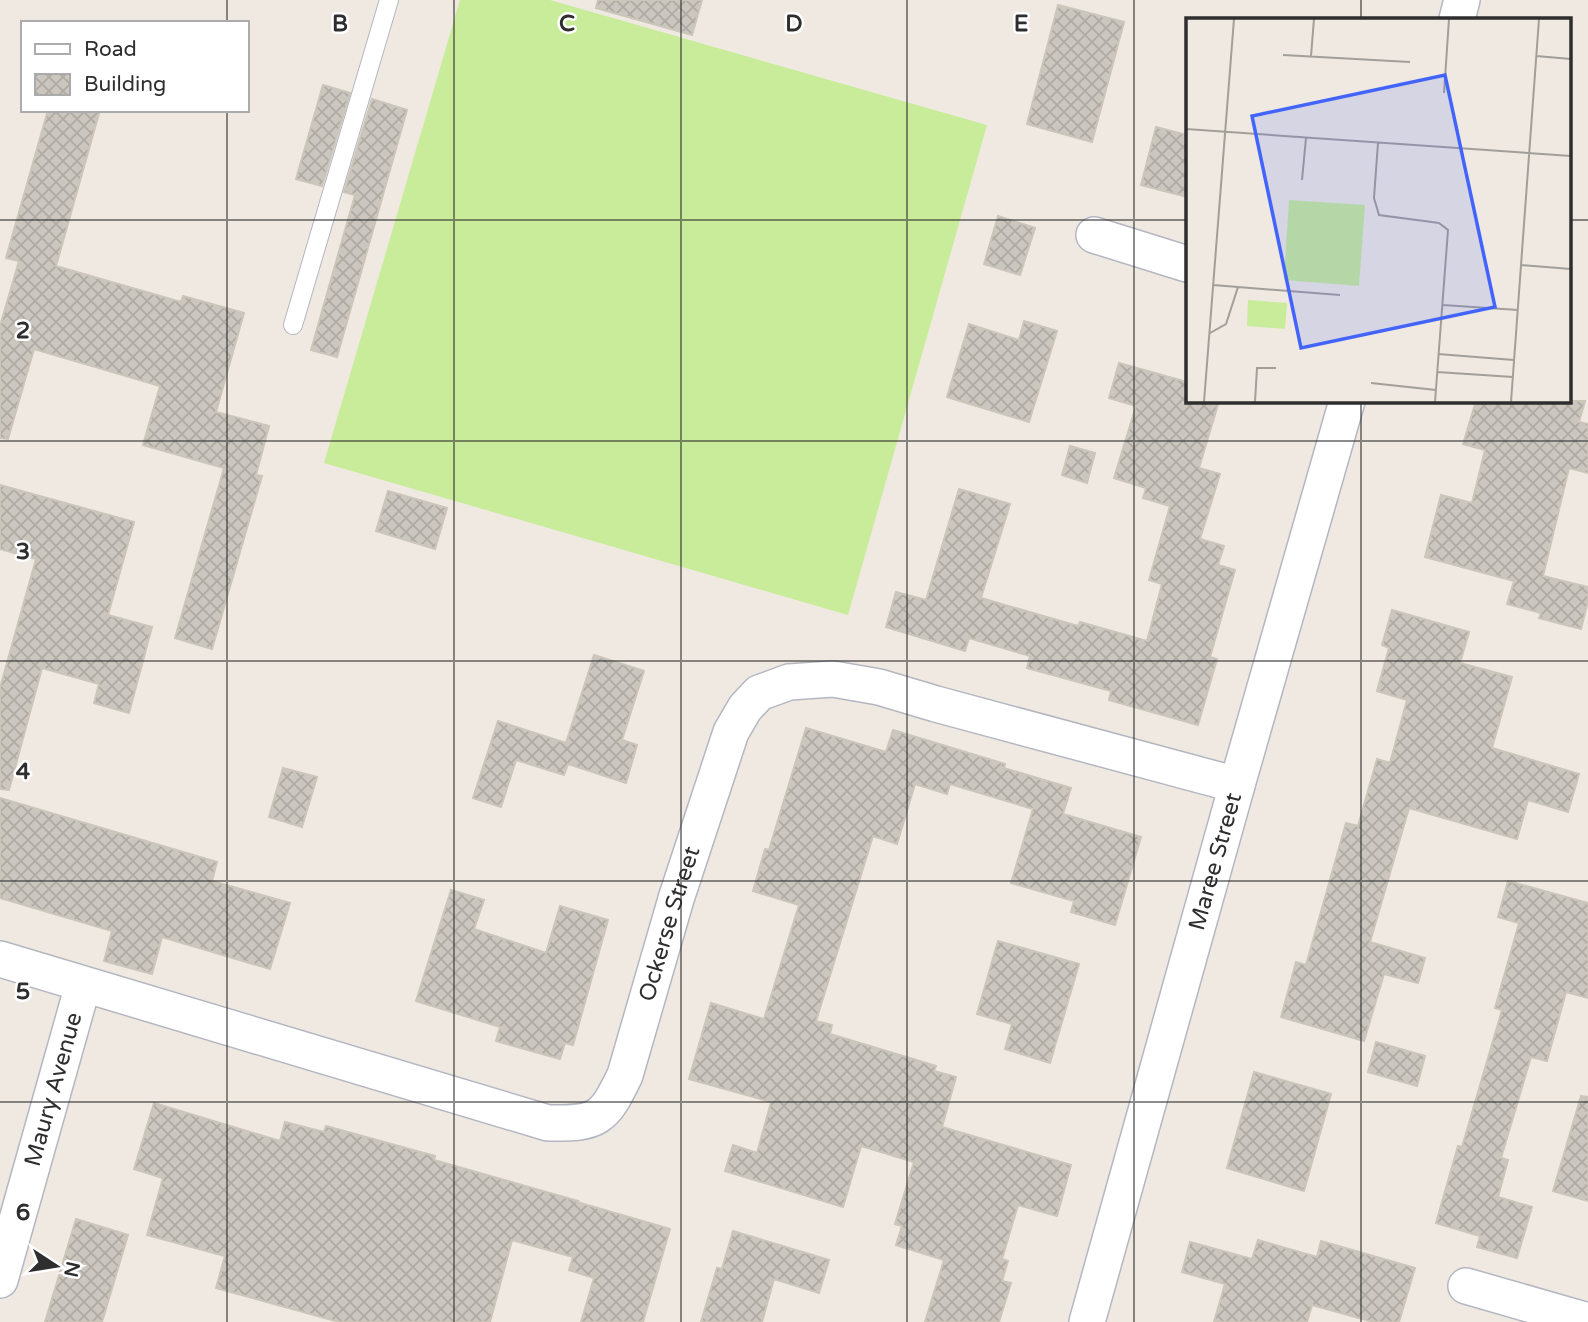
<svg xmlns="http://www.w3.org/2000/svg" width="1588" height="1322" font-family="'Varela Round',sans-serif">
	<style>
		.pitch { fill: #c9ec9a }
		.building { fill: url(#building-cross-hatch); stroke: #cbc5ba; stroke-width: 2 }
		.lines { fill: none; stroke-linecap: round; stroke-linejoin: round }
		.service-casing { stroke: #b4b7c1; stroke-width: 20 }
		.minor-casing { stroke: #b4b7c1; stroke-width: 38 }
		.service { stroke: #fff; stroke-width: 18 }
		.minor { stroke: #fff; stroke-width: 35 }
		.grid { fill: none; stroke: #2e2e2e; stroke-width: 2; stroke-opacity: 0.55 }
		.labels { text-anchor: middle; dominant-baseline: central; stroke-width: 5; stroke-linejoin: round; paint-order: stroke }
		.street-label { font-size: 23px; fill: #2e2e2e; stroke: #fff }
		.inset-road { fill: none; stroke: #a29e99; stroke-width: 2 }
		.view { fill: #4264fb; fill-opacity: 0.15; stroke: #4264fb; stroke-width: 3.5 }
		.inset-edge { fill: none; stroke: #2e2e2e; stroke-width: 3.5 }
		.grid-label { font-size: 23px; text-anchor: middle; font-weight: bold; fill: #2e2e2e; stroke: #fff; stroke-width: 5; stroke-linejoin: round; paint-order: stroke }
	</style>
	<defs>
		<pattern id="building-cross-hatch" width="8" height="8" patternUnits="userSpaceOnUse" patternTransform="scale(1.75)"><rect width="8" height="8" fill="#cbc7bf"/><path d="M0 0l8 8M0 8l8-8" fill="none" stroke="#afaba4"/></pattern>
	</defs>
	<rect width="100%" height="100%" fill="#efe9e1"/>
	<!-- pitch -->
	<path class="pitch" d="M460 0H550L987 125 848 615 324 463Z"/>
	<!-- building -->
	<path class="building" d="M598 0H702L692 35 596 8Z
		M1058 5 1124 22 1092 142 1027 124Z
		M323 85 350 93 322 186 296 179Z
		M372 99 407 110 337 357 311 350 355 195 344 192Z
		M48 110H100L56 266 181 302 183 296 244 313 216 412 269 426 256 475 262 476 212 649 175 638 224 468 143 445 160 386 34 349 8 439 0 438V326L19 261 6 258Z
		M1156 127 1187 135V197L1141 185Z
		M998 216 1035 228 1020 275 984 264Z
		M1024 321 1057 331 1029 422 947 397 969 324 1019 340Z
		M1119 363 1187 382V401H1219L1199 468 1220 474 1200 539 1224 546 1218 565 1235 570 1210 657 1217 659 1198 725 1109 700 1111 691 1027 668 1030 656 969 638 965 651 886 627 896 592 926 600 959 489 1010 504 981 598 1078 626 1080 622 1147 641 1162 584 1149 580 1170 506 1143 498 1146 488 1114 478 1136 406 1109 398Z
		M1476 401H1585L1579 422 1588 424V473L1569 468 1543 576 1588 587V601L1581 629 1539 618 1541 613 1507 604 1514 581 1425 557 1441 495 1472 503 1485 450 1463 444Z
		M1070 446 1095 453 1087 483 1062 475Z
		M0 485 134 522 108 615 152 627 129 713 94 703 99 684 42 668 9 790 0 789V688L36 559 0 549Z
		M388 491 447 508 435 549 376 531Z
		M1392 610 1469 632 1460 663 1512 677 1492 748 1579 774 1568 812 1528 800 1517 839 1409 808 1370 942 1425 958 1418 983 1384 974 1364 1041 1281 1017 1296 962 1306 965 1346 823 1358 826 1377 759 1390 763 1407 700 1377 691 1389 648 1382 645Z
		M594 655 644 671 622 740 637 745 626 783 568 764 564 775 516 760 501 807 473 798 498 721 566 743Z
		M806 728 886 752 893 730 1005 764 1004 768 1071 788 1063 814 1141 837 1115 925 1071 912 1074 901 1011 883 1033 809 950 784 947 794 915 784 897 844 873 836 816 1021 832 1025 830 1034 936 1066 934 1071 956 1077 942 1127 1071 1165 1057 1216 1018 1205 1002 1259 1008 1261 1002 1281 1011 1283 999 1322H925L944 1260 896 1245 902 1226 895 1224 914 1162 861 1146 843 1207 725 1171 733 1145 757 1153 771 1102 689 1079 711 1003 764 1019 799 905 753 891 765 849 769 850Z
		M283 768 317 777 302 827 269 817Z
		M0 798 217 862 212 881 290 903 270 969 162 937 152 974 104 961 112 931 0 898Z
		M1508 881 1588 903V998L1566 992 1547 1061 1531 1057 1501 1158 1508 1160 1498 1197 1532 1207 1517 1258 1477 1247 1480 1236 1436 1223 1458 1146 1462 1147 1502 1010 1495 1008 1519 923 1498 917Z
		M451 890 484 900 474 929 546 953 560 906 608 920 573 1045 565 1043 560 1059 496 1041 500 1027 416 1001Z
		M998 941 1079 964 1050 1063 1005 1049 1012 1024 977 1014Z
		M1376 1042 1425 1056 1417 1086 1368 1072Z
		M1254 1072 1331 1094 1304 1191 1227 1168Z
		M1581 1096 1588 1097V1201L1553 1191Z
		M154 1103 280 1141 285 1122 324 1132 326 1126 435 1156 434 1160 578 1201 577 1202 670 1229 643 1322H581L594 1278 569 1270 573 1257 512 1240 490 1322H339L216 1288 225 1256 147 1235 163 1178 134 1169Z
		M76 1219 128 1235 102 1322H45Z
		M733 1231 829 1260 819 1293 774 1279 762 1322H701L717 1268 722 1269Z
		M1258 1240 1317 1257 1321 1241 1415 1268 1399 1322H1373L1312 1305 1307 1322H1214L1225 1284 1182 1272 1190 1242 1252 1259Z"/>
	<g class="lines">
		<!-- service casing -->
		<g class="service-casing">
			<path id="service" d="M293 325 389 0"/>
		</g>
		<!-- minor casing -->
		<g class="minor-casing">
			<g id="minor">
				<path d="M1457 19 1462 0"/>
				<path d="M1094 235 1187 264"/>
				<path id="s1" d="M0 959 548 1123C598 1124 604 1119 625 1075L676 899 731 732 745 708 759 693 789 682 833 679 879 687 936 704 1237 785"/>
				<path id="s2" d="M0 1280 83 985"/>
				<path d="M1466 1286 1588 1321"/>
				<path id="s3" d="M1087 1322 1237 785 1347 401"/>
			</g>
		</g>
		<!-- service -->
		<use href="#service" class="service"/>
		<!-- minor -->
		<use href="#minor" class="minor"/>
	</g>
	<!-- grid -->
	<path class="grid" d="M227 0V23M454 0V1322M681 0V1322M907 0V1322M1134 0V1322M1361 0V19M227 110V1322M0 220H1187M1569 220H1588M1361 401V1322M0 441H1588M0 661H1588M0 881H1588M0 1102H1588"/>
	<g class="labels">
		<!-- street labels -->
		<g class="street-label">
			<text stroke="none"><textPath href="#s3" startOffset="478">Maree Street</textPath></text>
			<text stroke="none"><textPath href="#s1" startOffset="830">Ockerse Street</textPath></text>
			<text stroke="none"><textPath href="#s2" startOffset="198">Maury Avenue</textPath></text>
		</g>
	</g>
	<!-- overview -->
	<g transform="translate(1186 18)">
		<rect width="385" height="385" fill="#efe9e1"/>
		<path d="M103 182 179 187 173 268 98 262ZM62 282 101 285 99 311 61 308Z" fill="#c9ec9a"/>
		<path class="inset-road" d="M97 37 224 44M125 38 128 1M350 38 385 41M258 75 263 1M0 111 385 138M192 125 188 180 193 197 253 205 262 212 249 384M116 162 120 120M335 247 385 251M27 267 154 277M257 287 332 292M24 315 40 306 52 269M252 336 328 342M251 354 327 359M185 365 250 372M18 384 48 1M69 384 71 350H90M325 384 353 1"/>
		<path class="view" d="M259 57 309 289 115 330 66 98Z"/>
		<rect width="385" height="385" class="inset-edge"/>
	</g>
	<g class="grid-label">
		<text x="340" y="31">B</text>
		<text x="567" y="31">C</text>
		<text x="794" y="31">D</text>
		<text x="1021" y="31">E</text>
		<text x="23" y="338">2</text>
		<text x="23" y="559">3</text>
		<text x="23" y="779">4</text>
		<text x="23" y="999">5</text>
		<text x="23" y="1220">6</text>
	</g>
	<!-- legend -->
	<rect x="21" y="21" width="228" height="91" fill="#ffffff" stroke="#ababab" stroke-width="2"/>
	<rect x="35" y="44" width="35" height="10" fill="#ffffff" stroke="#ababab" stroke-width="2"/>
	<text x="84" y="56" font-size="21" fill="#2e2e2e">Road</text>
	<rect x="35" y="74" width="35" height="21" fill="url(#building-cross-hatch)" stroke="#ababab" stroke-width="2"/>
	<text x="84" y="91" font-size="21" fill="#2e2e2e">Building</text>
	<!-- north arrow -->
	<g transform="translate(56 1266) rotate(102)" stroke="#ffffff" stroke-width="5" paint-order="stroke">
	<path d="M0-5L12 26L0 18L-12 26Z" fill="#2e2e2e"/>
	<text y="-10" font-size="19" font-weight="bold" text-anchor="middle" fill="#2e2e2e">N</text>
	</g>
</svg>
